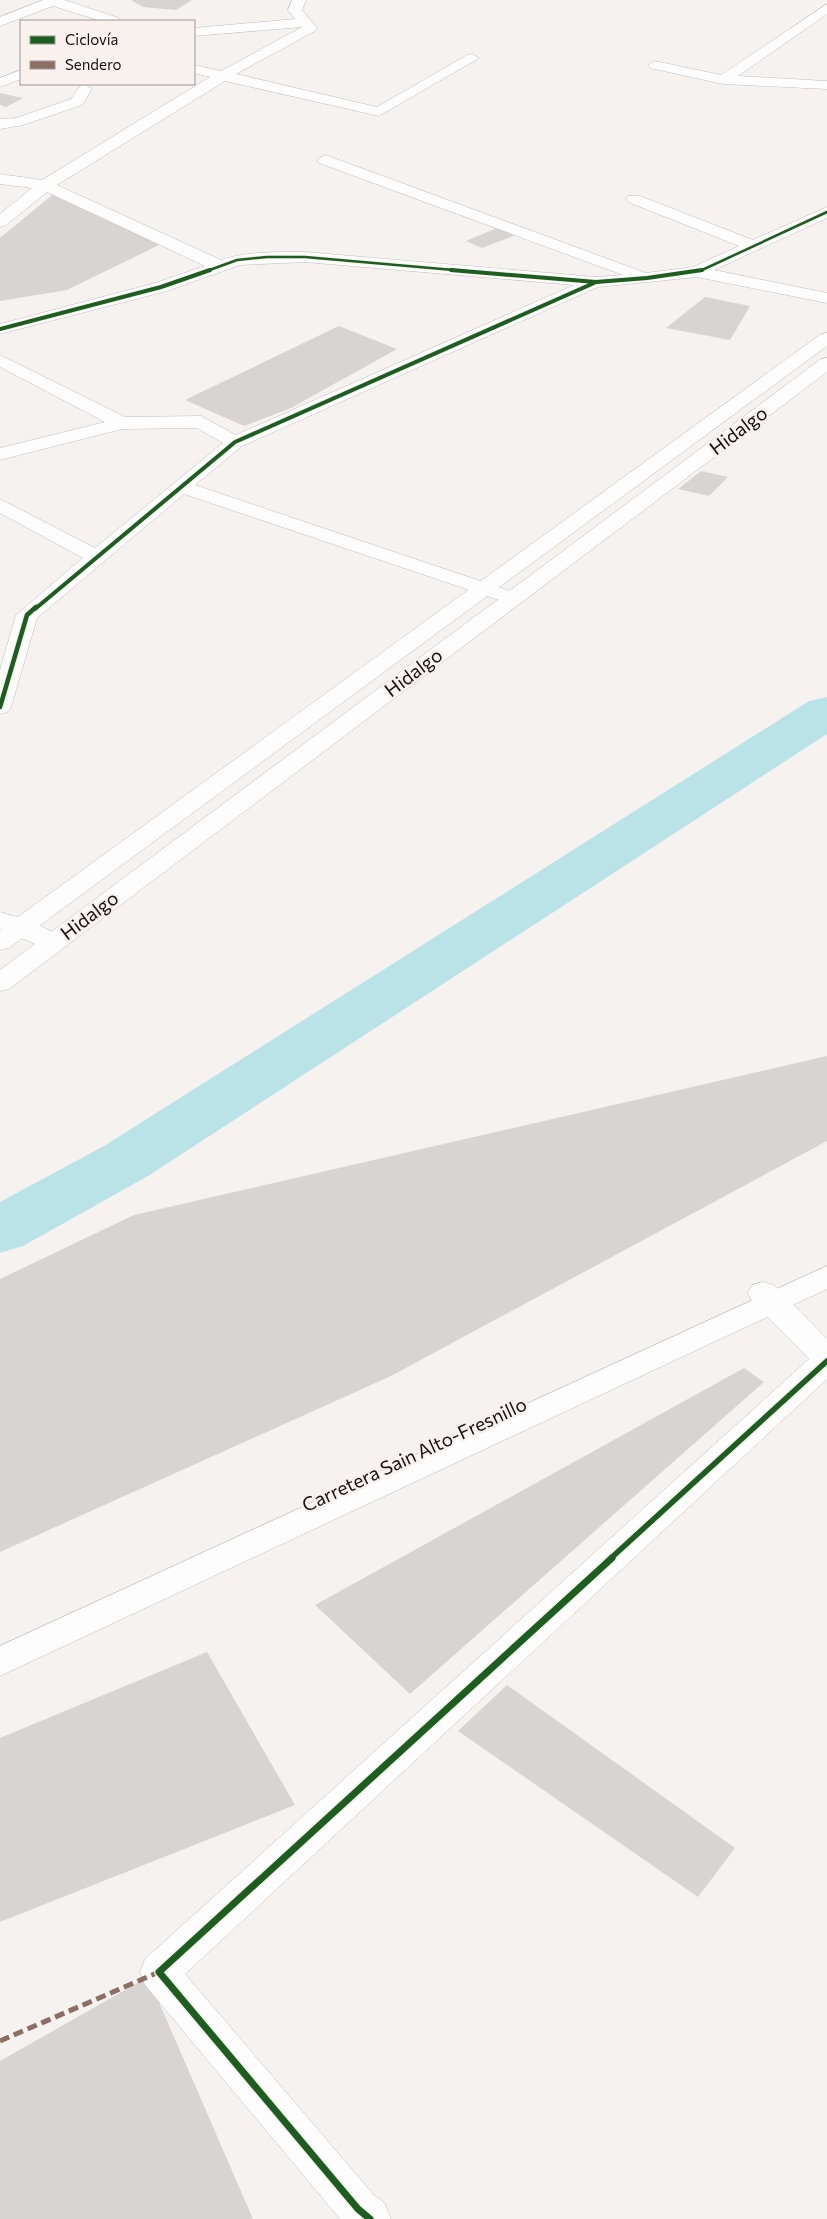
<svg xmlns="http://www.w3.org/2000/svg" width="827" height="2219" font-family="Commissioner,sans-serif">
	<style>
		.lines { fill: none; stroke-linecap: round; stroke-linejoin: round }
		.river { fill: #bae3e8; fill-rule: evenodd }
		.building { fill: #d7d4d2 }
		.minor-casing { stroke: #bfbdbb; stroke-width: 1 }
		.secondary-casing { stroke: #bfbdbb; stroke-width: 1 }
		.minor { fill: #fefdfd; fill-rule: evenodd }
		.secondary { fill: #fefdfd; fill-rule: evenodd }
		.quiet { stroke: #8d6e63; stroke-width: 5; stroke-dasharray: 10 5; stroke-linecap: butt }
		.cycleway-far4-casing { stroke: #f8f1ee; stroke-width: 4.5 }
		.cycleway-far3-casing { stroke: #f8f1ee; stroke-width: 5.5 }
		.cycleway-far2-casing { stroke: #f8f1ee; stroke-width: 7 }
		.cycleway-far1-casing { stroke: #f8f1ee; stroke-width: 9 }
		.cycleway-casing { stroke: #f8f1ee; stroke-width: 10 }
		.cycleway-far4 { stroke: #1b5e20; stroke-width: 2.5 }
		.cycleway-far3 { stroke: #1b5e20; stroke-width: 4 }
		.cycleway-far2 { stroke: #1b5e20; stroke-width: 4.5 }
		.cycleway-far1 { stroke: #1b5e20; stroke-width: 5.5 }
		.cycleway { stroke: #1b5e20; stroke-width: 7 }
		.labels { text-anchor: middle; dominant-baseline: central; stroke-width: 5; stroke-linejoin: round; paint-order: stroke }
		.street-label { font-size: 19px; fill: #151211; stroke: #f8f1ee }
	</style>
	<rect width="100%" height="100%" fill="#f6f2f0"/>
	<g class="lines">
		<!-- river -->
		<path class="river" d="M827 697V734L148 1176 23 1246 0 1253V1202L104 1146 809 701Z"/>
	</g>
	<!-- building -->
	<path class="building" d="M131 0H192L176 10 143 7Z
		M0 93 23 98 6 107 0 105Z
		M52 195 161 244 67 290 0 301V238Z
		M497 228 516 235 482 248 466 241Z
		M705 297 750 306 730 340 666 328Z
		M339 326 397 349 291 408 244 426 185 400Z
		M701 471 728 477 709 496 678 489Z
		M827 1056V1141L391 1376 0 1552V1279L134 1215Z
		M744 1368 764 1382 410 1694 315 1605Z
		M207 1652 295 1805 0 1922V1738Z
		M507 1685 735 1848 698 1897 458 1731Z
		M148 1977 253 2219H0V2061Z"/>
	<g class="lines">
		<!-- minor casing -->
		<g class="minor-casing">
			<path id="minor" d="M43 0H64L119 18 121 21H101L53 6 0 26V17Z
				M292 0H306L302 10 317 28 315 31 236 74 377 107 467 55 472 54 479 58 379 116 225 81 57 185 221 260C248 251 277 252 305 252L596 277 623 275 319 163 317 160 325 155 331 157 646 273 693 267 739 246 628 202 626 199 628 196H640L753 240 827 207V218L714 270 827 293V303L697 277 598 287 242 446 195 485 519 594 523 598 519 602 512 604 505 602 184 494 37 618 11 707 8 712 0 714V670L16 615 83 558 0 513V499L95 548 223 443 197 428 122 429 0 460V448L105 422 0 367V355L125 417 201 416 236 435 574 285 305 262 240 265 167 291 0 334V324L155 283 205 266 47 192 6 225 0 227V214L32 188 0 184V174L42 180 210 77 194 73V65L221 71 302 27 194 36V28L295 19 288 10Z
				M827 4V14L738 76 827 81V89L723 84 650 68 648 65 655 61 721 75Z
				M21 70V79L0 87V78Z
				M85 85 92 89 82 105 23 125 0 129V119L16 118 71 99 80 86Z
				M0 912C17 917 55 928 65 943L61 949 52 951 0 929Z
				M763 1282 774 1285 827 1339V1379L185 1974 373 2194 385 2204 391 2219H340L145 1985 140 1972 145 1959 809 1359 752 1301 748 1293 752 1285Z"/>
		</g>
		<!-- secondary casing -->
		<g class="secondary-casing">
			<path id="secondary" d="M827 333V346L9 948 0 950V930L821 334Z
				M827 358V372L9 989 0 991V970L821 359Z
				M827 1266V1289L0 1676V1646Z"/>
		</g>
		<!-- minor -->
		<use href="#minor" class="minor"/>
		<!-- secondary -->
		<use href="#secondary" class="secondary"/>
		<!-- quiet -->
		<path class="quiet" d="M0 2041 159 1972"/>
		<!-- cycleway-far4 casing -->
		<g class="cycleway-far4-casing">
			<path id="cycleway-far4" d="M207 271 237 260 267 257H305L465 271
				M700 271 827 212"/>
		</g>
		<!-- cycleway-far3 casing -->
		<g class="cycleway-far3-casing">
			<path id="cycleway-far3" d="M451 270 596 282 647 278 702 270
				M0 329 161 287 210 270
				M35 609 235 442 594 283"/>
		</g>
		<!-- cycleway-far2 casing -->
		<g class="cycleway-far2-casing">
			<path id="cycleway-far2" d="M0 707 27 615 36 607"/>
		</g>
		<!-- cycleway-far1 casing -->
		<g class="cycleway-far1-casing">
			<path id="cycleway-far1" d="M610 1559 827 1361"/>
		</g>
		<!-- cycleway casing -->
		<g class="cycleway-casing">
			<path id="cycleway" d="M370 2219 358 2209 159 1972 612 1558"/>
		</g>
		<!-- cycleway-far4 -->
		<use href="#cycleway-far4" class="cycleway-far4"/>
		<!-- cycleway-far3 -->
		<use href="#cycleway-far3" class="cycleway-far3"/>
		<!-- cycleway-far2 -->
		<use href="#cycleway-far2" class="cycleway-far2"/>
		<!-- cycleway-far1 -->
		<use href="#cycleway-far1" class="cycleway-far1"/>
		<!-- cycleway -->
		<use href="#cycleway" class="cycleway"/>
	</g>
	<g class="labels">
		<!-- street labels -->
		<g class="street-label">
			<text transform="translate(738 430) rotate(-37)">Hidalgo</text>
			<text transform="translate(413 672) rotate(-37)">Hidalgo</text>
			<text transform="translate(89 915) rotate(-37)">Hidalgo</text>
			<text transform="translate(414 1454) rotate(-25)">Carretera Sain Alto-Fresnillo</text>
		</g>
	</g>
	<!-- legend -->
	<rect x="20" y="20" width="175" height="65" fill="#f8f1ee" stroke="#9d9896"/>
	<rect x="30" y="36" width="25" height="8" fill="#1b5e20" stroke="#9d9896"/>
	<text x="65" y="45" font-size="15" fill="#151211">Ciclovía</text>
	<rect x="30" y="61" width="25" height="8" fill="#8d6e63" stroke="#9d9896"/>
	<text x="65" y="70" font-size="15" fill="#151211">Sendero</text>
</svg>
